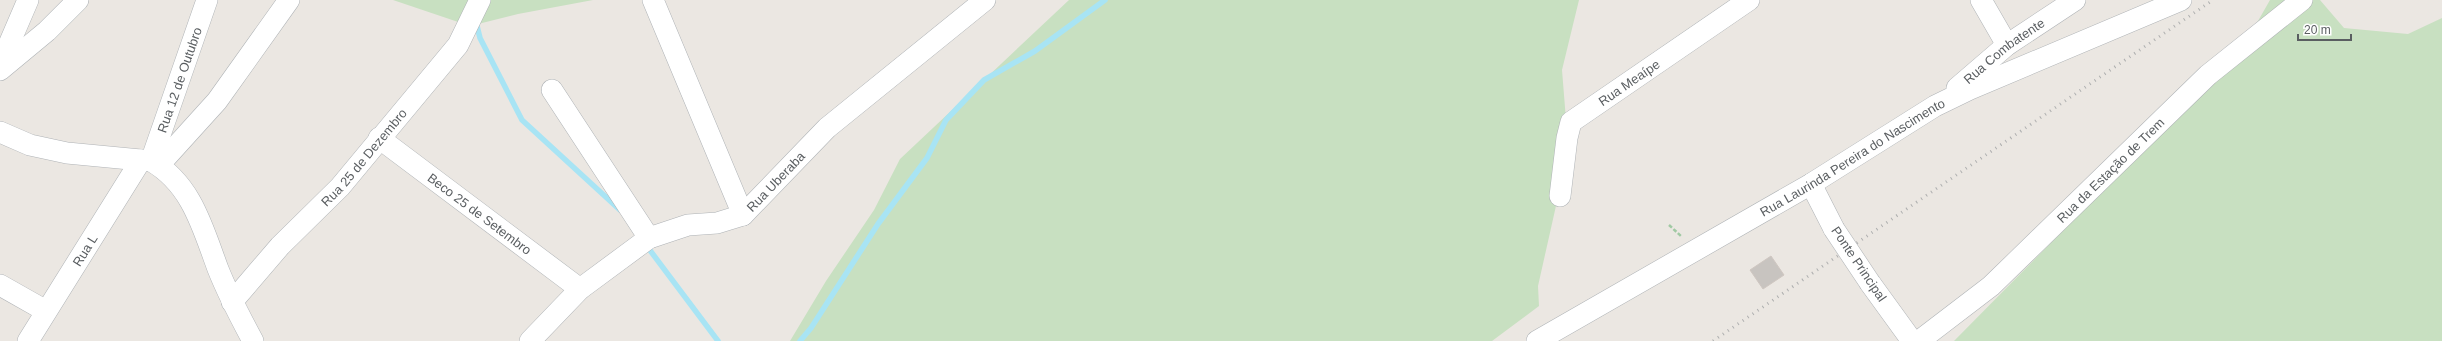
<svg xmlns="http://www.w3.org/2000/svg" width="2442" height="341" font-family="Arial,sans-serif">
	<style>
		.green { fill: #c8e0c1 }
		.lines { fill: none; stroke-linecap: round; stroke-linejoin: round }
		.stream { stroke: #a8e4f4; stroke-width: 5.5 }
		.building { fill: #c8c4c0; stroke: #cfc7c1 }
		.minor-casing { stroke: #afb3b6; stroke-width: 22 }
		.path { stroke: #a0c9a3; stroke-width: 2.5; stroke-dasharray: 4 2; stroke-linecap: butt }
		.minor { stroke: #fff; stroke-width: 21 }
		.rail { stroke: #aeafaf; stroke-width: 3; stroke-dasharray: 1 5; stroke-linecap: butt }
		.minor-bridge-casing { stroke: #afb3b6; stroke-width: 22; stroke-linecap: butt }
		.minor-bridge { stroke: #fff; stroke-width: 21 }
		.labels { text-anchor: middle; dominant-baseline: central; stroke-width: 3; stroke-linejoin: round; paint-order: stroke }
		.street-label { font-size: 13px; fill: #5a5e61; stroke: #fff }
	</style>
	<rect width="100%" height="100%" fill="#ebe7e2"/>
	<!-- green -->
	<path class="green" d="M393 0H593L518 14 470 26Z
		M1069 0H1579L1562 70 1566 120 1560 188 1538 286 1539 306 1492 341H790L826 281 874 210 900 159Z
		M2270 0H2320L2344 28 2408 34 2442 18V341H1954L2110 183 2234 63Z"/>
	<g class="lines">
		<!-- stream -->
		<path class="stream" d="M476 22 480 38 522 120 620 210
			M646 245 718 341
			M800 341 811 328 878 224 927 158 946 120 984 80 1035 51 1105 0"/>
	</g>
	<!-- building -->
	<path class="building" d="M1771 256 1784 275 1763 289 1750 270Z"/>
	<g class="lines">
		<!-- minor casing -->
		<g class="minor-casing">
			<g id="minor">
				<path d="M653 0 743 215"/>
				<path d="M1981 0 2007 45"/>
				<path d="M0 65 28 0"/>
				<path d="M0 70 47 31 78 0"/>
				<path id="s1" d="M1957 88 2007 45 2075 0"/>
				<path d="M552 90 649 238"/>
				<path d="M0 132 30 145 67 153 151 161C192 184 203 229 218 269 228 294 240 317 253 341"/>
				<path id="s2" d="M379 138 580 289"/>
				<path id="s3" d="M151 161 207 0"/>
				<path d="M159 165 217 101 289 0"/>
				<path d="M1811 184 1834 229"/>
				<path id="s4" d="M1560 196 1567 138 1571 122 1749 0"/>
				<path d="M1870 283 1912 341"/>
				<path d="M0 285 46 311"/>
				<path id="s5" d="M232 302 280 246 340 187 458 45 480 0"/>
				<path id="s6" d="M28 341 141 160"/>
				<path id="s7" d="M530 341 580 289 649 238 688 225 717 223 743 215 827 128 985 0"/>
				<path id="s8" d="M1537 341 1811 184 1935 106 1970 89 2181 0"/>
				<path id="s9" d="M1919 341 1991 286 2208 75 2302 0"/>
			</g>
		</g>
		<!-- path -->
		<path class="path" d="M1669 225 1681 236"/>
		<!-- minor -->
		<use href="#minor" class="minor"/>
		<!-- rail -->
		<path class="rail" d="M1713 341 2213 0"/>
		<!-- minor-bridge casing -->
		<g class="minor-bridge-casing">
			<path id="minor-bridge" d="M1834 229 1870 283"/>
		</g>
		<!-- minor-bridge -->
		<use href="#minor-bridge" class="minor-bridge"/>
	</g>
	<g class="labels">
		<!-- street labels -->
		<g class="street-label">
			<text stroke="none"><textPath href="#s1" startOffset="60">Rua Combatente</textPath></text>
			<text stroke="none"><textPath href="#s3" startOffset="86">Rua 12 de Outubro</textPath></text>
			<text stroke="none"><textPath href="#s4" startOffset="145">Rua Meaípe</textPath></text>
			<text stroke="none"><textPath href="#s5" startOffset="196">Rua 25 de Dezembro</textPath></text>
			<text stroke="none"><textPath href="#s8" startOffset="365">Rua Laurinda Pereira do Nascimento</textPath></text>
			<text stroke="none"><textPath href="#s9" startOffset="257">Rua da Estação de Trem</textPath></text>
			<text stroke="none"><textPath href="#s7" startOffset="302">Rua Uberaba</textPath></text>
			<text stroke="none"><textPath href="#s2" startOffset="126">Beco 25 de Setembro</textPath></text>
			<text stroke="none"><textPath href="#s6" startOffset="107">Rua L</textPath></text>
			<text transform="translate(1859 264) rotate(56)">Ponte Principal</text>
		</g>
	</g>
	<!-- scale -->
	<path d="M2298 34v6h53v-6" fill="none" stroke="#5a5e61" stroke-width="2"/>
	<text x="2304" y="34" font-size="12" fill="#5a5e61" stroke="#ffffff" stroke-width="3" paint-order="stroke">20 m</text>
</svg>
